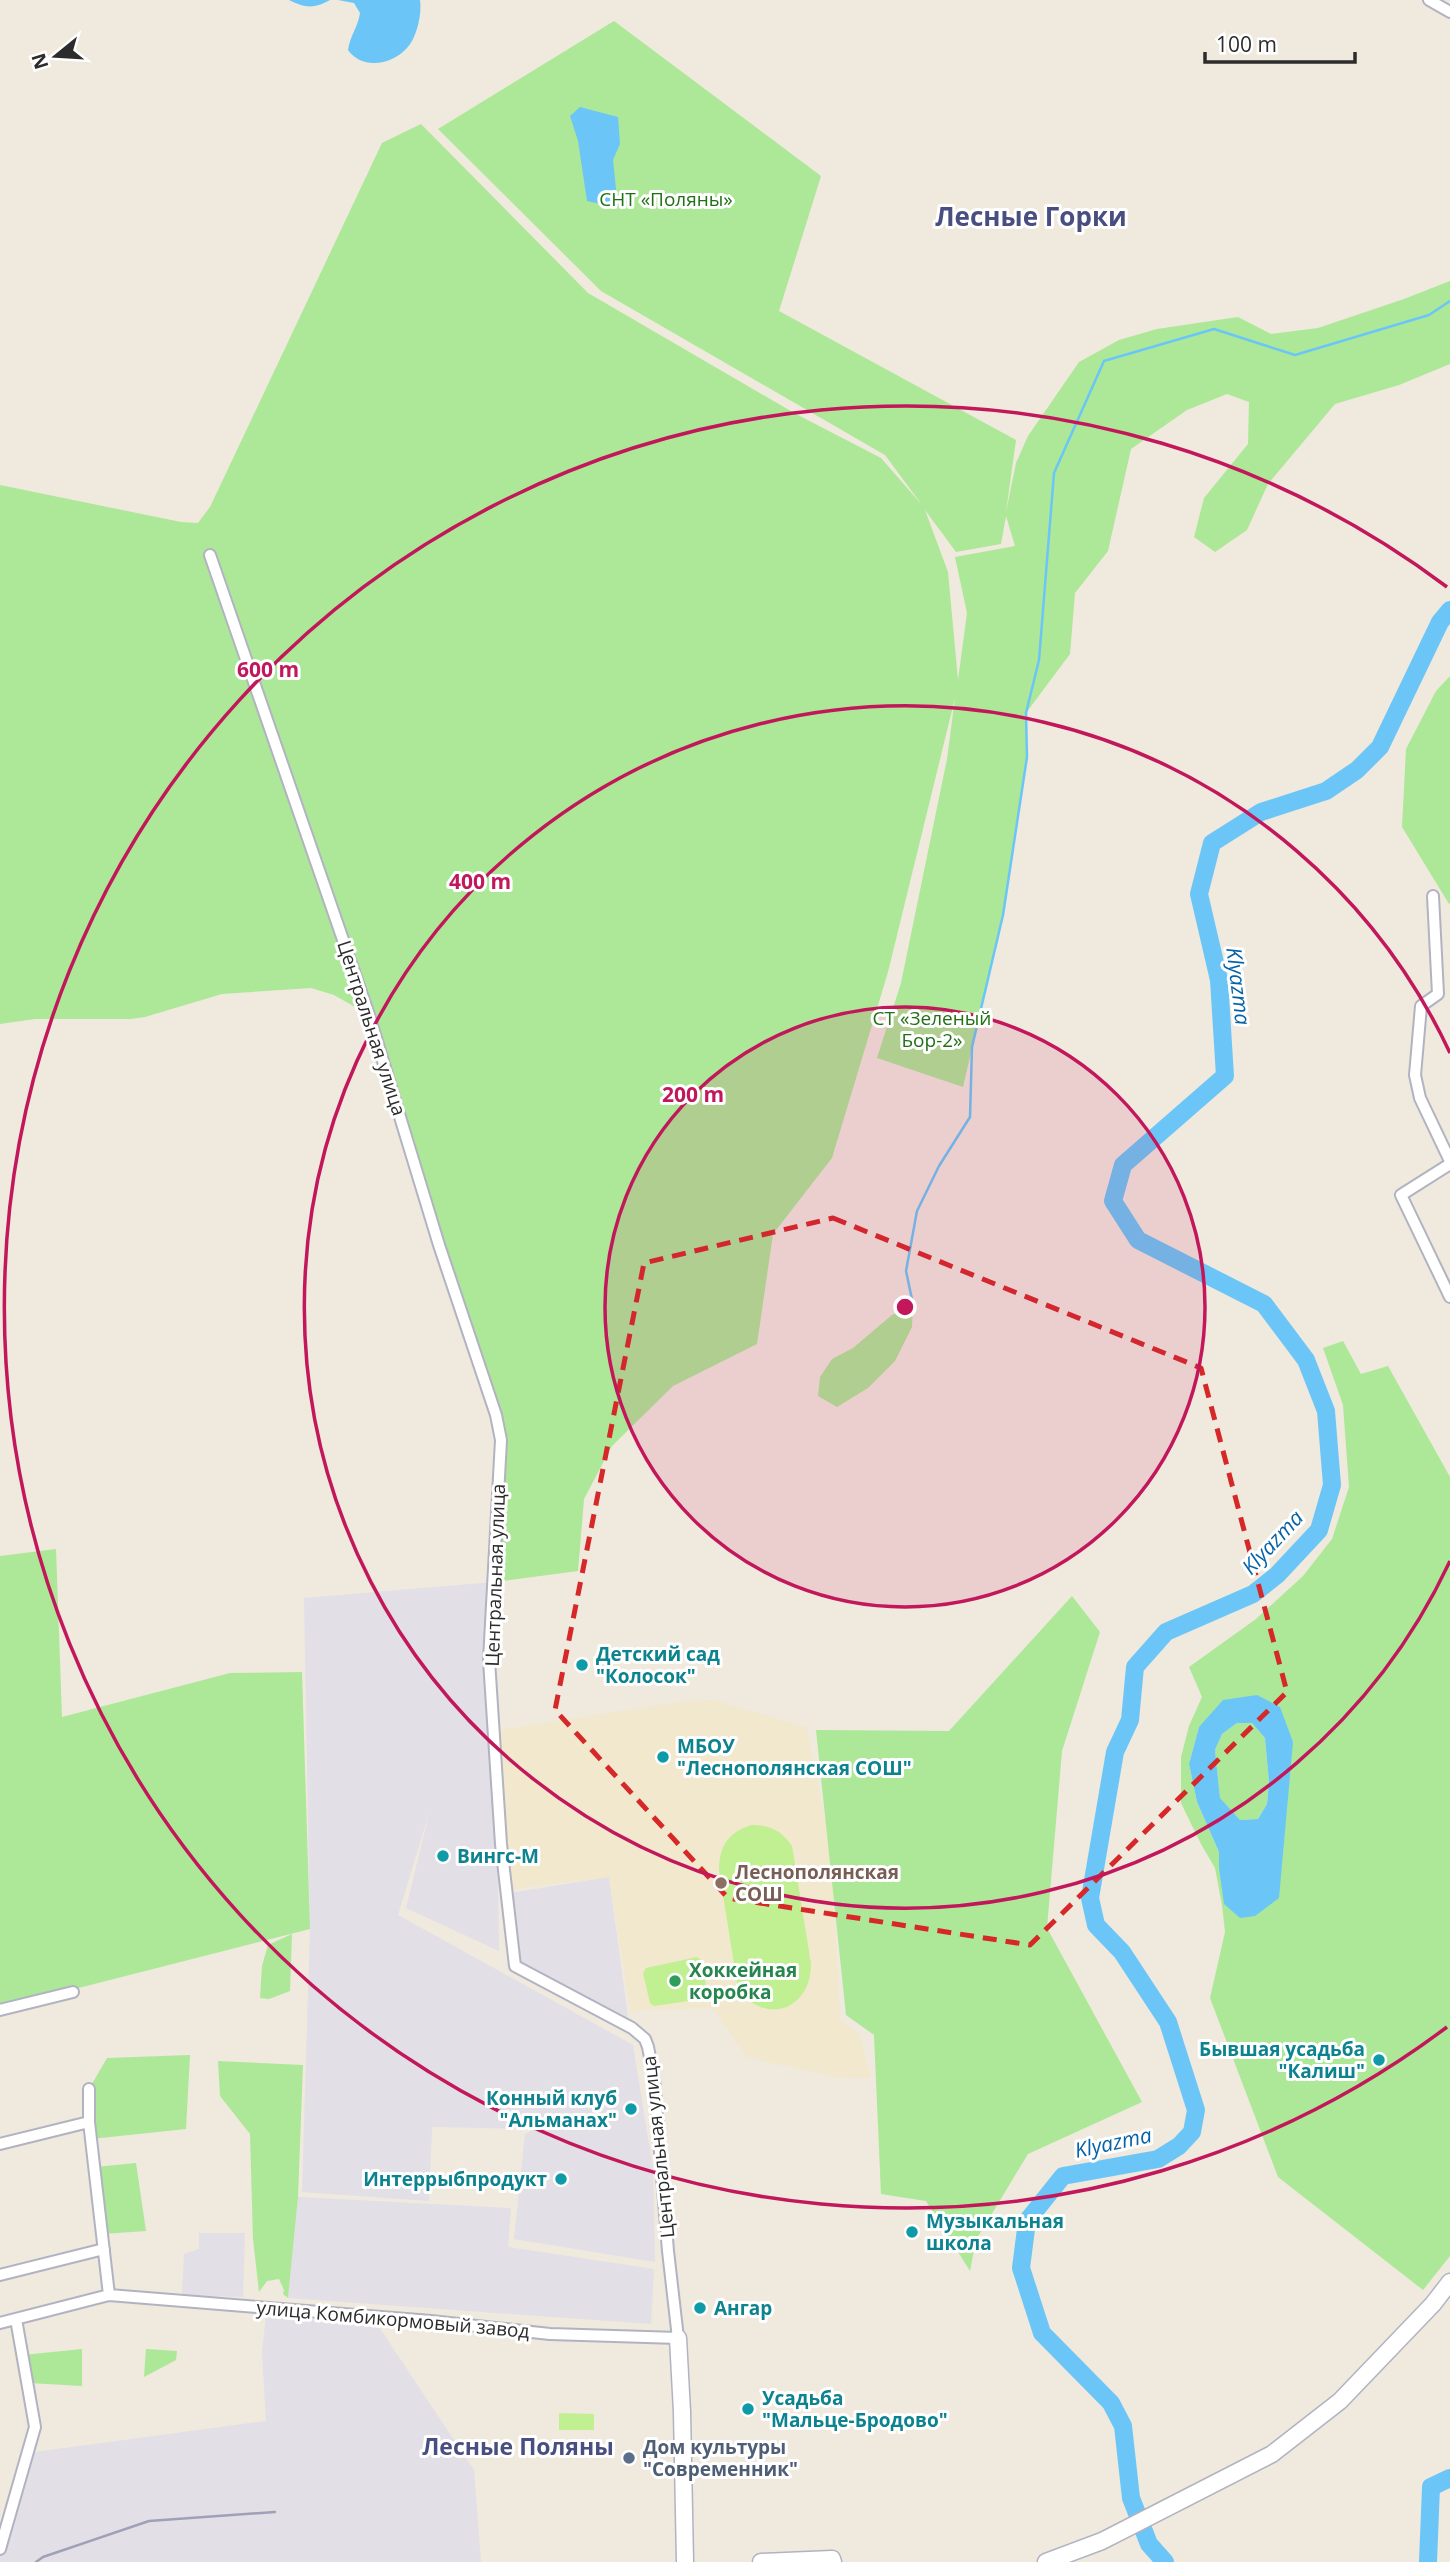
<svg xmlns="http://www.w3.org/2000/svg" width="1450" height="2562" font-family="'Open Sans',sans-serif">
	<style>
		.industrial { fill: #e2dfe7 }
		.education { fill: #f1e8cd }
		.green { fill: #ace897; fill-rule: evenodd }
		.pitch { fill: #c1f093 }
		.water { fill: #6bc6f7; fill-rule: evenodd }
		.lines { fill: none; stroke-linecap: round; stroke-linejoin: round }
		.stream { stroke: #6bc6f7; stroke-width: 2.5 }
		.river { stroke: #6bc6f7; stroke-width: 18 }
		.street-casing { stroke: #b2b3c1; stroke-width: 14 }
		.secondary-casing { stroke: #b2b3c1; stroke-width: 19 }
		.street { stroke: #fff; stroke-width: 10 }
		.secondary { stroke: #fff; stroke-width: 16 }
		.rail { stroke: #a0a1b8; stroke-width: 2.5 }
		.marked { fill: none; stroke: #d62828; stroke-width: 5; stroke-dasharray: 14 9; stroke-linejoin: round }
		.ring { fill: none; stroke: #c2185b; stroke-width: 3.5 }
		.culture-dot { fill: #0f9aa8; stroke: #fff; stroke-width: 2.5 }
		.education-dot { fill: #8d6e63; stroke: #fff; stroke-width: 2.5 }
		.leisure-dot { fill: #2e9e5b; stroke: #fff; stroke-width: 2.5 }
		.service-dot { fill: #5c6f8a; stroke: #fff; stroke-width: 2.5 }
		.labels { text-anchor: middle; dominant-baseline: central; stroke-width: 6; stroke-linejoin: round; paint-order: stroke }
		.park-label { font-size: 19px; fill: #217016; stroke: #fff }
		.street-label { font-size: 19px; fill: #2c2c2c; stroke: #fff }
		.culture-label { font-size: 19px; font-weight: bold; fill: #0d838f; stroke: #fff; text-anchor: start }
		.education-label { font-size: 19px; font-weight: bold; fill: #785e54; stroke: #fff; text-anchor: start }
		.leisure-label { font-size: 19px; font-weight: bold; fill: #27864d; stroke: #fff; text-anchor: start }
		.service-label { font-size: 19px; font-weight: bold; fill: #4e5e75; stroke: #fff; text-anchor: start }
		.water-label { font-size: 21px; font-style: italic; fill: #0562a8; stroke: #fff }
		.quarter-label { font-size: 23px; font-weight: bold; fill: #494e81; stroke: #fff }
		.district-label { font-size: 26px; font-weight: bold; fill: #494e81; stroke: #fff }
		.centre { fill: #c2185b; stroke: #fff; stroke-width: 3.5 }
		.ring-label { font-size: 21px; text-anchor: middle; font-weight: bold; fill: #c2185b; stroke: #fff; stroke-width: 6; stroke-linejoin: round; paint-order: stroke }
	</style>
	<rect width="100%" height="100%" fill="#efe9de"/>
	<!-- industrial -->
	<path class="industrial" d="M494 1582 489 1660 497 1780 499 1951 406 1908 430 1810 398 1915 633 2045 653 2169 655 2262 514 2239 525 2134 535 2129 432 2127 429 2201 302 2192 310 1929 304 1598Z
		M609 1877 628 2017 518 1962 510 1893Z
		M298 2197 511 2208 508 2247 654 2269 651 2324 288 2298Z
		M199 2233H245L243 2297 182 2295 184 2254 199 2249Z
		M266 2316 377 2324 474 2470 481 2562H0V2549L27 2453 266 2421 262 2353Z"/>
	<!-- education -->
	<path class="education" d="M713 1700 806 1727 831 1848 840 2019 859 2034 871 2078 834 2077 747 2057 712 2008 643 2010 631 2014 609 1877 513 1889 494 1731 685 1701Z"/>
	<!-- green -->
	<path class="green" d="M614 21 821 176 779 311 1016 440 1006 512 1016 463 1028 436 1079 362 1119 340 1157 329 1238 317 1271 334 1318 328 1404 299 1450 281V364L1399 385 1335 404 1268 484 1247 530 1215 552 1194 537 1204 498 1248 444 1249 402 1227 394 1187 410 1131 449 1108 551 1075 593 1070 654 1026 713 1027 757 1003 915 963 1087 877 1058 901 983 947 759 955 698 888 972 832 1158 773 1234 757 1344 673 1386 612 1446 584 1499 578 1571 494 1582 501 1440 369 1015 334 995 311 988 222 994 145 1017 130 1019H35L0 1024V485L181 522 198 523 210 507 382 143 421 124 588 293 796 414 881 458 922 505 885 455 601 291 438 129ZM925 510 956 552 1001 544 1006 516 1015 546 955 557 967 613 958 680 948 572Z
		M1450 676V903L1449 904 1402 827 1406 749 1436 691Z
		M913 1304 912 1327 895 1361 868 1388 837 1407 818 1396 820 1377 832 1359 853 1348 892 1315Z
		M1343 1341 1361 1374 1388 1366 1450 1477V2256L1423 2290 1278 2177 1210 1998 1225 1932 1222 1905 1215 1868 1201 1844 1181 1803V1757L1189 1726 1202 1697 1189 1667 1256 1619 1303 1576 1332 1539 1349 1487 1343 1405 1323 1348ZM1280 1707 1255 1916 1219 1868V1852L1197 1802 1189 1764 1199 1727Z
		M56 1549 62 1717 230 1673 302 1672 310 1929 0 2008V1556Z
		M1072 1596 1100 1632 1062 1751 1047 1928 1142 2102 1028 2154 976 2240 970 2271 926 2201 881 2194 874 2035 846 2015 816 1730 949 1731Z
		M1237 1723H1252L1265 1738 1269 1782 1267 1804 1258 1819 1240 1820 1220 1799 1215 1750 1222 1734Z
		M292 1934 290 1991 269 1999 260 1998 262 1966 268 1945Z
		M190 2055 186 2129 91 2139 89 2089 107 2058Z
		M218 2061 303 2065 298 2197 288 2298 283 2294 284 2290 279 2279 267 2281 259 2292 253 2239 250 2134 220 2096Z
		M136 2163 146 2231 103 2234 95 2167Z
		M82 2349V2386L29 2383 23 2355Z
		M146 2349 177 2351 176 2360 144 2377Z"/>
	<!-- pitch -->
	<path class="pitch" d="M751 1825C770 1825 781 1830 792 1846L811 1964C811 2010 765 2026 738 1989L719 1870C719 1846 729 1832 751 1825Z
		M697 1957 703 1962 707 1995 702 1999 654 2006 650 2003 643 1973 646 1968Z
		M559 2413 594 2414V2430H559Z"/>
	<!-- water -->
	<path class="water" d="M289 0H330C314 9 305 8 289 0Z
		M338 0H420C422 14 417 37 407 48 392 65 362 70 348 50 350 36 358 27 360 13L354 3Z
		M580 107 618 117 620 144 613 160 618 208 587 201 578 141 570 116Z
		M1257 1695 1280 1707 1293 1742 1279 1898 1255 1916 1240 1918 1224 1904 1219 1868V1852L1197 1802 1189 1764 1199 1727 1223 1700ZM1237 1723H1252L1265 1738 1269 1782 1267 1804 1258 1819 1240 1820 1220 1798 1215 1750 1222 1734Z"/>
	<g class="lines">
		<!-- stream -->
		<path class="stream" d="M913 1304 906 1271 917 1211 939 1166 970 1117 972 1047 1003 915 1027 757 1026 713 1039 660 1054 473 1104 361 1214 329 1295 355 1429 315 1450 301"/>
		<!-- river -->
		<path class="river" d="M1165 2562 1149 2544 1131 2498 1123 2426 1111 2403 1042 2333 1021 2268 1027 2221 1063 2176 1158 2159 1179 2146 1192 2132 1196 2110 1168 2022 1122 1952 1096 1925 1090 1898 1115 1752 1130 1720 1135 1667 1166 1632 1253 1594 1277 1575 1319 1530 1332 1485 1326 1411 1306 1360 1264 1304 1138 1240 1113 1201 1123 1165 1225 1076 1219 980 1199 894 1212 843 1261 812 1326 791 1357 770 1380 747 1440 622 1450 610
			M1428 2562 1431 2487 1450 2478"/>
		<!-- street casing -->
		<g class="street-casing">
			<path id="street" d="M1429 0 1450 12
				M1433 896 1438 994 1421 1006 1415 1075 1420 1098 1450 1161
				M1450 1164 1401 1195 1450 1297
				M0 2010 73 1992
				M89 2089V2122L109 2295
				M0 2144 89 2122
				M0 2275 104 2249
				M0 2323 109 2295 431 2321 550 2334 678 2338 668 2251 654 2078 648 2047 645 2039 632 2028 515 1966 501 1844 489 1660 501 1440 496 1415 439 1245 369 1015 210 555
				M0 2549 35 2427 16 2319"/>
		</g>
		<!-- secondary casing -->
		<g class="secondary-casing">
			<path id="secondary" d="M678 2338 682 2412 685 2562
				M761 2562 832 2559 833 2562
				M1046 2562 1102 2541 1272 2454 1340 2401 1433 2304 1450 2282"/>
		</g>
		<!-- street -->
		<use href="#street" class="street"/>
		<!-- secondary -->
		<use href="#secondary" class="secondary"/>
		<!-- rail -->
		<path class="rail" d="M36 2562 43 2557 149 2521 275 2512"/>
	</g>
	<!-- marked area -->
	<path class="marked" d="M833 1218 1201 1368 1287 1692 1030 1945 728 1898 555 1710 644 1263Z"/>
	<!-- distance rings -->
	<circle cx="905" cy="1307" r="300" fill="#c2185b" fill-opacity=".12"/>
	<g class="ring">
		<circle cx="905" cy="1307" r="300"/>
		<path d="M1450 1561A601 601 0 1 1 1450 1053"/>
		<path d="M1447 2027A901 901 0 1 1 1447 587"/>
	</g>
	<!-- markers -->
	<g class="culture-dot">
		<circle cx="582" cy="1665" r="7"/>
		<circle cx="663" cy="1757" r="7"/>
		<circle cx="443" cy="1856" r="7"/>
		<circle cx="1379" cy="2060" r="7"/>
		<circle cx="631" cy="2109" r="7"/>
		<circle cx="561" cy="2179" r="7"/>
		<circle cx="912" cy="2232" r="7"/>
		<circle cx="700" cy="2308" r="7"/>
		<circle cx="748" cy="2409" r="7"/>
	</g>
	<circle class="education-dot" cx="721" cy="1883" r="7"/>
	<circle class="leisure-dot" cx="675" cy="1981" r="7"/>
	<circle class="service-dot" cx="629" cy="2458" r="7"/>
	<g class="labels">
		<!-- park labels -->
		<g class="park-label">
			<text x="666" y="199">СНТ «Поляны»</text>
			<text x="932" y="1018">СТ «Зеленый<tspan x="932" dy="22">Бор-2»</tspan></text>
		</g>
		<!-- street labels -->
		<g class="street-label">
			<text transform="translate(372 1028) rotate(72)">Центральная улица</text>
			<text transform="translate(495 1575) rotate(-88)">Центральная улица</text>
			<text transform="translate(658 2147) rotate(-96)">Центральная улица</text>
			<text transform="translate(393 2319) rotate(5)">улица Комбикормовый завод</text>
		</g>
		<!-- culture labels -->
		<g class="culture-label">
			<text x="596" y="1654">Детский сад<tspan x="596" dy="22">"Колосок"</tspan></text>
			<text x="677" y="1746">МБОУ<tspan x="677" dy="22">"Леснополянская СОШ"</tspan></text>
			<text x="457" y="1856">Вингс-М</text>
			<text x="1365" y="2049" text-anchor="end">Бывшая усадьба<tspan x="1365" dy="22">"Калиш"</tspan></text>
			<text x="617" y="2098" text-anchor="end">Конный клуб<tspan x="617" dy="22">"Альманах"</tspan></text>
			<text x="547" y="2179" text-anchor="end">Интеррыбпродукт</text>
			<text x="926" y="2221">Музыкальная<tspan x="926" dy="22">школа</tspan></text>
			<text x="714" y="2308">Ангар</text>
			<text x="762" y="2398">Усадьба<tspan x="762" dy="22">"Мальце-Бродово"</tspan></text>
		</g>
		<!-- education labels -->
		<g class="education-label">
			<text x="735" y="1872">Леснополянская<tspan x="735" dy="22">СОШ</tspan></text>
		</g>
		<!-- leisure labels -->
		<g class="leisure-label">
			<text x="689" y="1970">Хоккейная<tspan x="689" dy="22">коробка</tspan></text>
		</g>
		<!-- service labels -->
		<g class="service-label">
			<text x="643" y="2447">Дом культуры<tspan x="643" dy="22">"Современник"</tspan></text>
		</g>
		<!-- water labels -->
		<g class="water-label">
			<text transform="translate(1239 986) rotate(83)">Klyazma</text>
			<text transform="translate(1272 1542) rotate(-47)">Klyazma</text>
			<text transform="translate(1113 2142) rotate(-12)">Klyazma</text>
		</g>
		<!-- quarter labels -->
		<g class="quarter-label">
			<text x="518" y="2446">Лесные Поляны</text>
		</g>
		<!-- district labels -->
		<g class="district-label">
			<text x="1031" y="216">Лесные Горки</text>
		</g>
	</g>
	<circle cx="905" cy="1307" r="10" class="centre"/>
	<g class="ring-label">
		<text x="268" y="677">600 m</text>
		<text x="480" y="889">400 m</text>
		<text x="693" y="1102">200 m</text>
	</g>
	<!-- north arrow -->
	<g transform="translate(56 56) rotate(252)" stroke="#ffffff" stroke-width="5" paint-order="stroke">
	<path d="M0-5L12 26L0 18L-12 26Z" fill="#2c2c2c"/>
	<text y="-10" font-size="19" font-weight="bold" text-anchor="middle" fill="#2c2c2c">N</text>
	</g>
	<!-- scale -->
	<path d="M1205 52v10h150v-10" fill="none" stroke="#2c2c2c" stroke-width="3.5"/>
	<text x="1216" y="52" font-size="21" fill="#2c2c2c" stroke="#ffffff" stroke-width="5" paint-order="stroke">100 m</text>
</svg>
